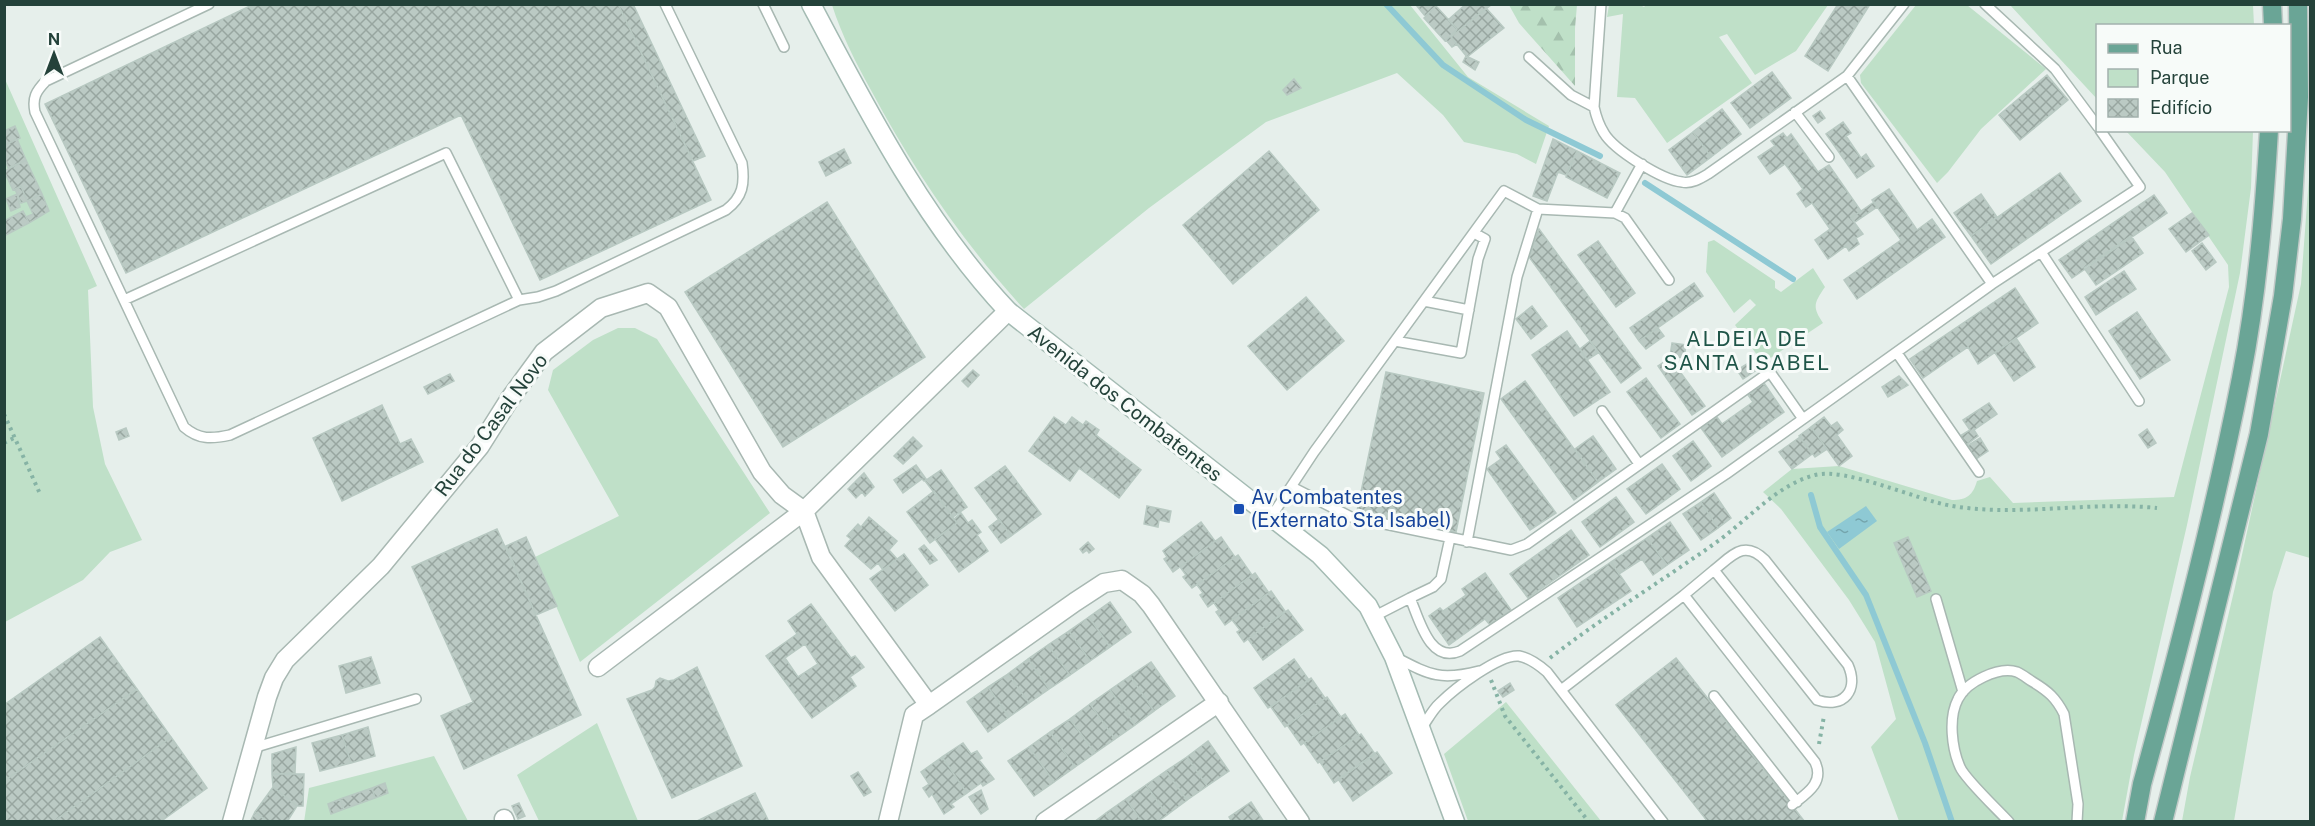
<svg xmlns="http://www.w3.org/2000/svg" width="2315" height="826" font-family="'Public Sans',sans-serif">
	<style>
		.green { fill: #bfe0c8 }
		.forest { fill: url(#forest-firs) }
		.water { fill: url(#water-ripples) }
		.lines { fill: none; stroke-linecap: round; stroke-linejoin: round }
		.stream { stroke: #8ec9d4; stroke-width: 6 }
		.building { fill: url(#building-cross-hatch); stroke: #b8c9c2; stroke-width: 1.5; fill-rule: evenodd }
		.lane-casing { stroke: #a8b8b2; stroke-width: 12 }
		.street-casing { stroke: #a8b8b2; stroke-width: 21 }
		.secondary-casing { stroke: #a4bbb3; stroke-width: 21 }
		.primary-casing { stroke: #c2cac8; stroke-width: 21 }
		.path { stroke: #86b3a5; stroke-width: 4; stroke-dasharray: 3 4.5; stroke-linecap: butt }
		.lane { stroke: #fff; stroke-width: 9 }
		.street { stroke: #fff; stroke-width: 18 }
		.secondary { stroke: #fff; stroke-width: 18 }
		.primary { stroke: #6aa596; stroke-width: 18 }
		.transit-dot { fill: #1a4fb4; stroke: #f7fbf9; stroke-width: 2 }
		.labels { text-anchor: middle; dominant-baseline: central; stroke-width: 6; stroke-linejoin: round; paint-order: stroke }
		.street-label { font-size: 20px; fill: #24423a; stroke: #f7fbf9 }
		.transit-label { font-size: 20px; fill: #164399; stroke: #f7fbf9; text-anchor: start }
		.neighbourhood-label { font-size: 21px; letter-spacing: 1.5px; fill: #1f5548; stroke: #f7fbf9 }
	</style>
	<defs>
		<pattern id="forest-firs" width="22" height="20" patternUnits="userSpaceOnUse" patternTransform="scale(1.5)"><rect width="22" height="20" fill="#bfe0c8"/><path d="M5 1l3.5 6h-7zM16 11l3.5 6h-7z" fill="#a4c1ad"/></pattern>
		<pattern id="water-ripples" width="26" height="14" patternUnits="userSpaceOnUse" patternTransform="scale(1.5)"><rect width="26" height="14" fill="#8ec9d4"/><path d="M2 4q2-2 4 0t4 0M15 11q2-2 4 0t4 0" fill="none" stroke="#74a5ad"/></pattern>
		<pattern id="building-cross-hatch" width="8" height="8" patternUnits="userSpaceOnUse" patternTransform="scale(1.5)"><rect width="8" height="8" fill="#bbcac4"/><path d="M0 0l8 8M0 8l8-8" fill="none" stroke="#98a6a0"/></pattern>
	</defs>
	<rect width="100%" height="100%" fill="#e6efeb"/>
	<!-- green -->
	<path class="green" d="M832 5H1410L1468 77 1549 126 1536 164 1517 154 1464 142 1443 115 1397 73 1266 122 1149 208 1024 309C964 244 913 169 872 92 856 63 842 36 832 5Z
		M1646 5 1828 4V5L1796 51 1755 75 1727 34 1719 37 1752 83 1667 143 1635 98 1617 97 1623 14 1607 17 1609 5H1640L1644 7Z
		M1916 5H1967L2046 69 1981 129 1948 172 1937 183 1861 83 1860 75Z
		M2010 5H2253L2254 25 2098 26 2097 99Z
		M4 77 97 286 88 290 93 407 105 464 142 540 110 552 83 580 5 622Z
		M2126 131H2253L2251 188 2240 273 2187 525 2134 755 2122 821H1899L1871 747 1896 719 1875 642 1849 600 1781 509 1763 492 1792 469 1839 466 1952 500C1967 500 1973 495 1977 481L1990 477 2013 503 2174 497 2229 287 2228 265 2165 172Z
		M2310 164V558L2286 551 2273 592 2234 821H2182L2190 777 2235 587 2301 284Z
		M1714 240 1775 281V288L1781 292 1813 268 1825 287C1814 303 1812 307 1823 323L1763 363 1735 325 1756 305 1750 299 1734 313 1706 272 1708 242Z
		M618 328H635L657 339 770 513 580 662 535 557 619 516 548 390 553 370 593 340Z
		M1506 702 1601 821H1468L1444 754Z
		M597 723 638 821H539L517 775Z
		M434 756 468 821 304 822 309 788Z"/>
	<!-- forest -->
	<path class="forest" d="M1509 5H1577L1575 28V86L1519 23Z"/>
	<!-- water -->
	<path class="water" d="M1866 506 1877 521 1839 549 1827 532Z"/>
	<g class="lines">
		<!-- stream -->
		<path class="stream" d="M1386 4 1443 65 1526 120 1600 156
			M1645 183 1793 279
			M1811 495 1820 527 1866 595 1925 743 1952 822"/>
	</g>
	<!-- building -->
	<path class="building" d="M254 4H618L711 200 540 280 461 115 126 273 45 104Z
		M618 4H633L705 156 693 161Z
		M1434 4 1436 6 1425 16 1416 5Z
		M1466 4 1491 5 1451 37 1457 29 1448 20Z
		M1838 4 1869 6 1828 71 1805 56Z
		M1436 6 1457 29 1445 41 1424 18Z
		M1486 8 1504 28 1467 57 1451 37Z
		M1450 36 1457 44 1452 47 1446 40Z
		M1466 56 1479 62 1475 70 1463 62Z
		M1772 72 1791 98 1750 128 1731 103Z
		M2047 75 2068 100 2020 140 1999 115Z
		M1294 79 1301 88 1287 95 1283 90Z
		M1722 109 1741 134 1711 157 1693 132Z
		M1820 111 1825 118 1818 123 1813 116Z
		M1843 122 1851 133 1846 136 1861 158 1866 154 1874 166 1857 178 1826 134Z
		M15 126 20 138 4 145V131Z
		M1693 132 1711 157 1687 175 1669 150Z
		M1783 133 1787 138 1791 134 1818 172 1829 165 1861 211 1851 218 1863 234 1856 238 1859 244 1849 251 1846 246 1828 259 1815 240 1830 229 1812 203 1806 207 1797 194 1803 189 1785 164 1770 174 1758 157 1775 146 1771 141Z
		M17 139 26 160 8 168 4 156V145Z
		M1553 139 1577 151 1566 175 1558 172 1547 201 1533 196Z
		M844 149 851 163 826 176 819 162Z
		M1269 151 1319 210 1233 284 1183 225Z
		M1577 151 1620 173 1607 198 1566 177Z
		M26 160 42 194 27 201 21 186 13 190 4 171Z
		M2060 173 2081 201 1991 264 1971 236Z
		M21 186 27 201 21 203 15 189Z
		M1889 189 1917 230 1932 219 1945 237 1857 299 1844 280 1901 240 1872 200Z
		M17 194 20 207 11 211 6 199Z
		M42 194 49 211 29 223 26 217 33 214 27 201Z
		M1981 194 1997 217 1971 236 1954 213Z
		M2154 195 2167 213 2072 278 2059 260Z
		M827 202 925 357 783 447 685 292Z
		M1874 202 1877 207 1855 222 1851 218Z
		M23 211 29 223 4 236V221Z
		M2192 213 2209 235 2186 252 2169 229Z
		M1539 229 1641 368 1621 383 1529 257Z
		M2131 236 2143 253 2096 285 2084 268Z
		M1598 241 1635 293 1616 307 1578 255Z
		M2202 243 2216 262 2206 270 2192 251Z
		M2124 271 2136 289 2096 315 2085 297Z
		M1694 283 1703 296 1639 341 1630 328Z
		M2015 288 2038 323 1978 364 1968 347 1923 378 1910 359Z
		M1306 297 1344 341 1287 390 1248 346Z
		M1532 306 1547 326 1531 339 1516 319Z
		M2137 312 2170 360 2140 379 2109 331Z
		M1658 328 1664 336 1646 349 1639 341Z
		M1567 331 1610 392 1574 416 1532 355Z
		M2016 338 2035 367 2014 381 1995 353Z
		M1590 341 1598 353 1587 360 1580 349Z
		M1672 343 1686 345 1684 358 1670 356Z
		M1670 358 1705 406 1692 415 1658 366Z
		M1750 362 1755 371 1743 379 1737 370Z
		M973 370 979 375 968 387 962 381Z
		M1386 372 1484 393 1456 532 1357 511Z
		M450 374 454 381 428 394 424 387Z
		M1899 376 1908 385 1888 397 1882 387Z
		M1646 378 1680 424 1661 438 1627 392Z
		M1525 381 1598 482 1574 500 1501 399Z
		M1764 383 1784 412 1722 457 1701 428 1717 417 1722 424 1753 402 1748 395Z
		M1989 403 1997 414 1974 430 1978 436 1966 445 1960 436 1970 430 1963 420Z
		M382 405 400 444 411 439 423 462 342 501 313 438Z
		M1054 417 1066 425 1072 417 1083 425 1086 421 1099 430 1096 435 1141 470 1119 498 1079 468 1070 481 1029 451Z
		M1824 417 1831 426 1837 422 1843 430 1837 435 1852 456 1839 466 1811 427Z
		M1811 427 1827 449 1815 457 1799 436Z
		M126 428 129 436 119 440 116 432Z
		M2147 429 2156 443 2148 448 2139 435Z
		M1593 436 1616 469 1598 482 1575 449Z
		M913 437 922 446 903 464 894 456Z
		M1800 437 1812 454 1792 469 1779 452Z
		M1980 438 1988 451 1976 459 1967 446Z
		M1693 441 1711 466 1691 481 1673 456Z
		M1506 445 1556 513 1530 530 1487 469 1501 459 1496 452Z
		M1662 464 1680 489 1646 514 1627 489Z
		M916 465 926 479 924 481 922 479 903 493 894 480Z
		M1005 466 1041 514 1011 536 975 488Z
		M941 470 967 507 953 517 925 481Z
		M864 473 874 487 865 496 862 492 856 498 848 489Z
		M934 491 957 523 930 543 907 512Z
		M1714 493 1731 518 1718 528 1701 502Z
		M1616 497 1634 522 1600 547 1582 522Z
		M1701 502 1718 528 1701 540 1683 514Z
		M1147 506 1171 511 1169 522 1159 520 1158 527 1144 524Z
		M961 513 968 523 972 520 981 532 977 535 988 551 959 572 935 539 957 523 954 519Z
		M869 517 897 541 889 550 897 559 883 570 878 563 871 569 845 546 851 539 847 536 858 524 861 527Z
		M999 519 1011 536 1001 543 989 527Z
		M1201 522 1215 541 1173 572 1164 559 1167 557 1163 551Z
		M1670 522 1689 550 1667 565 1647 538Z
		M497 529 581 715 464 769 441 716 473 702 412 567Z
		M1571 530 1589 555 1528 598 1510 574Z
		M526 537 557 606 536 615 506 546Z
		M1221 537 1235 557 1192 588 1183 577 1186 575 1180 567Z
		M1908 537 1931 591 1917 597 1894 543Z
		M1647 538 1667 565 1653 575 1642 559 1619 574 1611 562Z
		M1088 542 1094 549 1089 553 1087 550 1083 553 1080 549Z
		M924 545 937 560 930 564 919 549Z
		M904 554 928 585 895 611 870 579Z
		M1238 555 1252 575 1208 607 1200 595 1203 593 1197 585Z
		M1611 562 1631 591 1577 627 1558 598Z
		M1255 573 1269 593 1225 625 1216 612 1219 610 1214 603Z
		M1485 573 1511 610 1490 625 1485 619 1449 645 1429 616 1440 608 1443 611 1466 595 1462 589Z
		M1271 591 1285 611 1244 642 1237 632 1240 630 1232 620Z
		M1110 602 1131 632 1110 647 1089 617Z
		M811 604 851 658 855 656 864 667 850 677 856 686 812 718 766 656 797 634 788 621ZM805 644 818 664 798 677 785 658Z
		M1288 610 1303 630 1263 660 1248 639Z
		M1089 617 1110 647 1090 661 1069 631Z
		M1069 631 1090 661 1070 675 1048 645Z
		M100 637 137 689 4 781V705Z
		M1048 645 1070 675 1049 689 1028 659Z
		M371 657 380 683 346 693 339 666Z
		M1676 658 1805 822H1708L1616 705Z
		M1028 659 1049 689 1029 703 1008 674Z
		M1294 659 1309 680 1268 708 1254 688Z
		M1151 662 1175 696 1154 711 1130 676Z
		M697 667 742 766 672 798 627 699 652 690 655 687 656 681 660 678 668 681 674 680Z
		M1008 674 1029 703 1009 717 988 687Z
		M1130 676 1154 711 1135 725 1110 690Z
		M1311 678 1325 698 1285 727 1271 707Z
		M1510 683 1514 690 1503 697 1498 691Z
		M988 687 1009 717 988 732 967 702Z
		M137 689 171 737 53 822H4V781Z
		M1110 690 1135 725 1115 739 1090 704Z
		M1327 697 1341 717 1301 745 1287 725Z
		M1090 704 1115 739 1095 753 1070 719Z
		M1345 714 1359 735 1318 763 1304 743Z
		M1070 719 1095 753 1075 767 1050 732Z
		M368 727 375 756 351 763 342 735Z
		M1050 732 1075 767 1054 782 1029 747Z
		M1361 734 1375 754 1334 783 1320 762Z
		M342 735 351 763 320 771 312 743Z
		M171 737 207 788 160 822H53Z
		M1208 741 1229 771 1207 786 1187 757Z
		M963 743 971 754 977 751 982 758 979 760 994 779 983 786 981 783 967 793 942 757Z
		M296 747 295 773 272 774V754Z
		M1029 747 1054 782 1034 796 1008 761Z
		M1377 752 1392 773 1353 801 1338 779Z
		M942 757 967 793 951 804 954 807 944 814 932 794 929 797 923 788 929 784 921 772Z
		M1187 757 1207 786 1187 800 1166 771Z
		M1166 771 1187 800 1167 815 1146 785Z
		M858 772 871 792 864 796 851 776Z
		M272 774H304L303 806H297L273 787Z
		M385 783 388 793 375 798 372 788Z
		M1146 785 1167 815 1157 822H1142L1126 799Z
		M273 787 297 806 287 822H268L255 812Z
		M372 788 375 798 344 809 340 799Z
		M981 790 988 809 981 814 969 797Z
		M755 793 769 822H695Z
		M340 799 344 809 331 814 328 804Z
		M1126 799 1142 822H1112L1106 813Z
		M1251 802 1264 822H1232L1229 817Z
		M519 803 525 816 518 819 512 806Z
		M255 812 268 822H250Z
		M1106 813 1112 822H1094Z"/>
	<g class="lines">
		<!-- lane casing -->
		<g class="lane-casing">
			<path id="lane" d="M209 4 46 81C36 91 32 98 35 112L184 427C199 440 212 439 230 435L519 300 538 297 556 291 726 210C743 197 745 184 742 163L665 4
				M763 4 784 47
				M1601 4 1594 107C1596 116 1599 125 1604 133 1614 150 1662 180 1682 182 1691 184 1700 179 1708 174L1847 76 1904 4
				M1985 4 2055 69 2098 127
				M1529 57 1571 95 1594 107
				M1847 76 1992 284 2140 187 2100 130
				M1795 112 1829 157
				M1615 213 1625 218 1669 280
				M2041 252 2139 401
				M124 300 446 153 519 300
				M1424 301 1469 310
				M1395 341 1461 353 1478 259 1485 239 1474 233
				M1897 353 1979 472
				M1602 411 1639 464
				M1292 487 1351 517 1511 550 1527 544 1770 372 1803 419
				M1271 517 1314 452 1504 191 1538 209 1615 213 1642 164
				M1467 542 1517 277 1538 209
				M1684 595 1714 570 1817 700C1844 709 1859 690 1848 665L1765 560C1744 539 1732 556 1714 570
				M1410 598 1433 587 1441 579 1450 538
				M1936 599 1963 692
				M1373 617 1410 598C1419 618 1429 664 1460 651L1726 474 1992 284
				M1395 657C1430 675 1440 681 1479 671
				M1561 690 1684 595 1815 762C1825 783 1806 794 1792 805
				M1714 696 1797 802
				M1421 729C1427 721 1432 710 1440 703 1454 689 1499 654 1519 656 1530 658 1539 665 1547 672L1663 822
				M253 748 416 699
				M2009 822C1998 810 1965 779 1960 767 1952 749 1948 718 1958 699 1966 682 1999 666 2017 672 2022 674 2028 679 2033 682 2048 691 2056 698 2064 714L2078 804 2077 822"/>
		</g>
		<!-- street casing -->
		<g class="street-casing">
			<path id="street" d="M804 511 821 557 929 705 1075 602 1104 583 1122 580 1142 594 1151 605 1300 822
				M598 667 804 511 1008 311
				M504 819 505 822
				M232 822 267 697 274 678 285 660 381 566 480 446 509 400 544 352 601 308 648 293 668 307 762 472 782 495 804 511
				M888 822 914 715 929 705
				M1045 822 1219 702"/>
		</g>
		<!-- secondary casing -->
		<g class="secondary-casing">
			<path id="secondary" d="M811 4C867 110 926 224 1008 311L1320 555 1368 606 1394 657 1455 822"/>
		</g>
		<!-- primary casing -->
		<g class="primary-casing">
			<path id="primary" d="M2272 4 2273 26
				M2135 822 2142 784C2179 650 2214 515 2241 378 2257 297 2264 214 2269 130
				M2163 822 2259 434 2283 296 2292 219 2299 97 2298 4"/>
		</g>
		<!-- path -->
		<path class="path" d="M4 414 41 496
			M4 443 14 438
			M1550 658C1603 617 1660 582 1714 544 1747 521 1776 485 1815 475 1846 467 1917 500 1952 506 2019 517 2089 501 2157 508
			M1491 680 1505 716 1589 822
			M1819 744 1824 716"/>
		<!-- lane -->
		<use href="#lane" class="lane"/>
		<!-- street -->
		<use href="#street" class="street"/>
		<!-- secondary -->
		<use href="#secondary" class="secondary"/>
		<!-- primary -->
		<use href="#primary" class="primary"/>
	</g>
	<!-- markers -->
	<rect class="transit-dot" x="1233" y="503" width="12" height="12" rx="3"/>
	<g class="labels">
		<!-- street labels -->
		<g class="street-label">
			<text transform="translate(1125 403) rotate(38)">Avenida dos Combatentes</text>
			<text transform="translate(491 425) rotate(-53)">Rua do Casal Novo</text>
		</g>
		<!-- transit labels -->
		<g class="transit-label">
			<text x="1251" y="497">Av Combatentes<tspan x="1251" dy="23">(Externato Sta Isabel)</tspan></text>
		</g>
		<!-- neighbourhood labels -->
		<g class="neighbourhood-label">
			<text x="1747" y="338">ALDEIA DE<tspan x="1747" dy="24">SANTA ISABEL</tspan></text>
		</g>
	</g>
	<!-- border -->
	<rect width="2315" height="826" fill="none" stroke="#24423a" stroke-width="12"/>
	<!-- legend -->
	<rect x="2096" y="24" width="195" height="108" fill="#f7fbf9" stroke="#a3b1ad" stroke-width="1.5"/>
	<rect x="2108" y="44" width="30" height="9" fill="#6aa596" stroke="#a3b1ad" stroke-width="1.5"/>
	<text x="2150" y="54" font-size="18" fill="#24423a">Rua</text>
	<rect x="2108" y="69" width="30" height="18" fill="#bfe0c8" stroke="#a3b1ad" stroke-width="1.5"/>
	<text x="2150" y="84" font-size="18" fill="#24423a">Parque</text>
	<rect x="2108" y="99" width="30" height="18" fill="url(#building-cross-hatch)" stroke="#a3b1ad" stroke-width="1.5"/>
	<text x="2150" y="114" font-size="18" fill="#24423a">Edifício</text>
	<!-- north arrow -->
	<g transform="translate(54 54)" stroke="#f7fbf9" stroke-width="4.5" paint-order="stroke">
	<path d="M0-4.5L10 22L0 15L-10 22Z" fill="#24423a"/>
	<text y="-9" font-size="16" font-weight="bold" text-anchor="middle" fill="#24423a">N</text>
	</g>
</svg>
